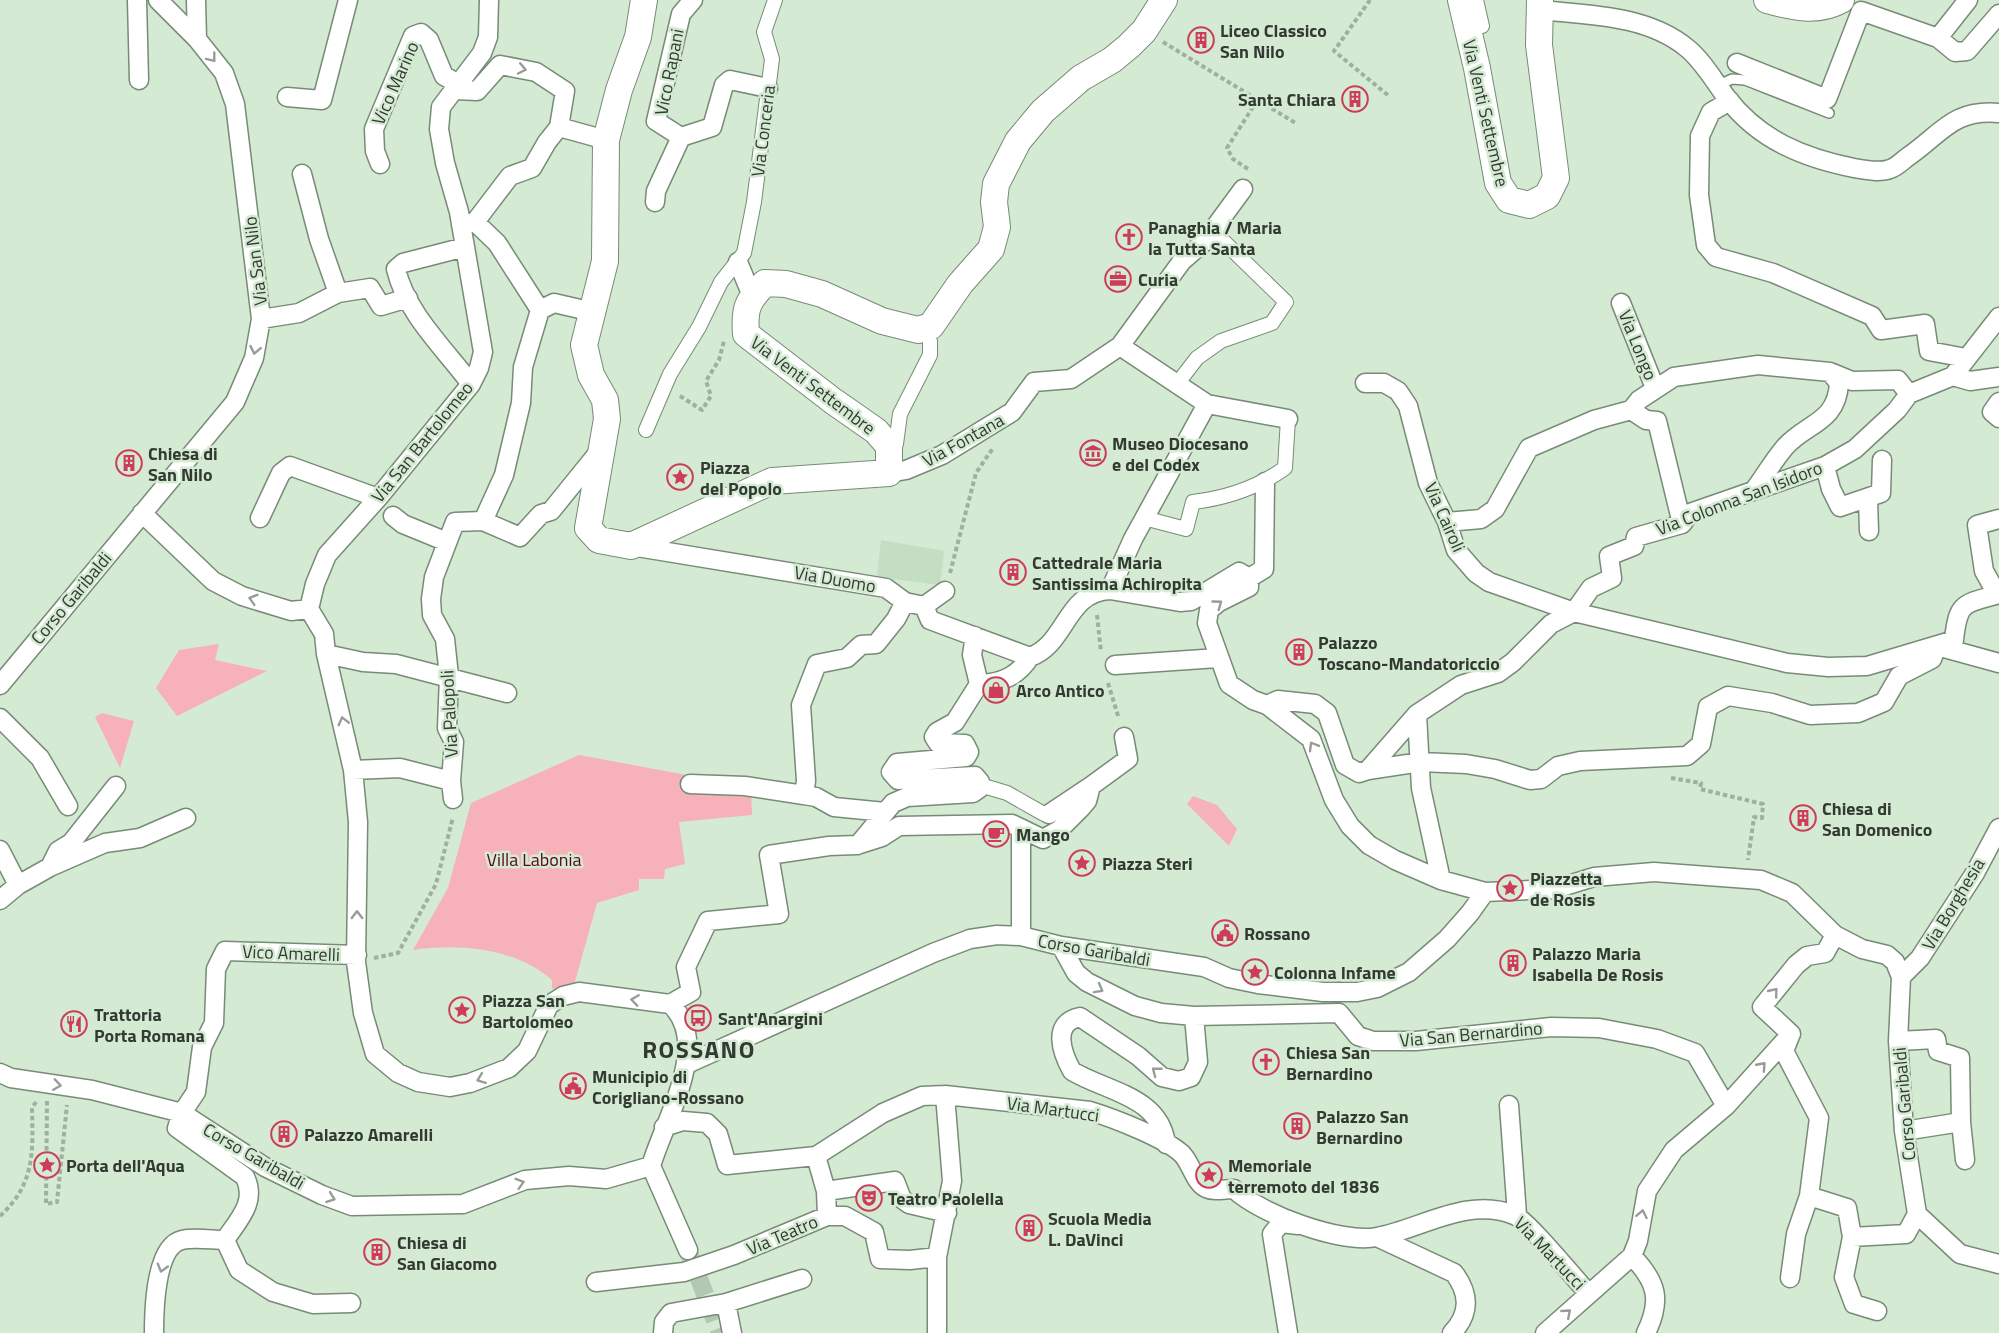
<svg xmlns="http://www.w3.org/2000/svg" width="1999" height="1333" font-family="'Titillium Web',sans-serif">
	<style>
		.built { fill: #c3dec2 }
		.green { fill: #f6b2b8 }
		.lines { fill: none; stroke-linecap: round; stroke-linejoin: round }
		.minor-tunnel { stroke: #b4c7b3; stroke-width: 18; stroke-dasharray: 18 9; stroke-linecap: butt }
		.service-casing { stroke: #778b76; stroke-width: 12 }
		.pedestrian-casing { stroke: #778b76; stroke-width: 16 }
		.minor-casing { stroke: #778b76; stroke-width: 21 }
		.secondary-casing { stroke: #778b76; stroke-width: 28 }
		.path { stroke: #9eb09e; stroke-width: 4; stroke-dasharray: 4.5 3; stroke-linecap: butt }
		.service { stroke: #fff; stroke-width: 9 }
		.pedestrian { stroke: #fff; stroke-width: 14 }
		.minor { stroke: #fff; stroke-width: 18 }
		.secondary { stroke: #fff; stroke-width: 26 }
		.oneway { stroke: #989c98 }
		.labels { text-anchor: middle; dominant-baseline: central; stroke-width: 5; stroke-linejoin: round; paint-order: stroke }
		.poi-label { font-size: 18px; font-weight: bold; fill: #323a32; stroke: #d4ead3; text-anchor: start }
		.street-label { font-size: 18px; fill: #323a32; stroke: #d4ead3 }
		.park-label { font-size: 18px; fill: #5b021d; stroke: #d4ead3 }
		.district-label { font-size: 24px; font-weight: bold; letter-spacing: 1.5px; fill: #323a32; stroke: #d4ead3 }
	</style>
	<rect width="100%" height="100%" fill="#d4ead3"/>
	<!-- built -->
	<path class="built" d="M881 540 944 551 940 585 877 577Z"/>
	<!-- green -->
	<path class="green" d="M219 644 215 660 267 671 177 716 156 688 179 650Z
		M102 713 134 721 120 768 95 717Z
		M579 755 751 787 752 815 679 822 685 864 665 869 664 879H639V890L597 903 574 985 552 989V980C516 948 459 943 413 950L448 888 471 803Z
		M1193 796 1217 805 1237 829 1229 846 1187 804Z"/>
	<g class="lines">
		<!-- minor-tunnel -->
		<path class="minor-tunnel" d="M689 1253 720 1333"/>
		<!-- service casing -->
		<g class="service-casing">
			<path id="service" d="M1719 85 1732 79 1745 80 1829 113"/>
		</g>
		<!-- pedestrian casing -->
		<g class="pedestrian-casing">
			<path id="pedestrian" d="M1476 0 1482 26
				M1177 384 1197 358 1221 341 1272 323 1286 302 1213 231
				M646 430 670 374 699 327 721 282 744 253 754 202 772 59 764 32 775 0
				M889 446 896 444 900 414 930 355V341
				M1144 518 1186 529 1193 502C1227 498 1257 488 1285 468L1288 419
				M980 785 1007 793 1044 814H1049"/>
		</g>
		<!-- minor casing -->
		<g class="minor-casing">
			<path id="minor" d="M137 0 139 80
				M196 0 197 39
				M489 0 488 37 482 53 441 107 439 129 445 163 459 212 483 352 479 368 471 384 378 498 327 555 315 584 309 609 324 634 326 654 353 770 358 822 356 962 363 1013 375 1054 398 1073 418 1082 450 1087 470 1083 509 1068 527 1051 549 1005 563 996 579 992 670 1004C713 1042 664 1121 651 1166
				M693 0 681 14 656 121 681 137 712 127 724 85 730 80 768 88
				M1540 10C1589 15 1647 15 1687 48 1703 61 1714 81 1727 98 1759 140 1804 158 1854 168 1865 170 1880 173 1890 169 1897 167 1903 160 1909 156 1942 133 1953 109 1999 113
				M1938 38 1955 52 1967 51 1999 14
				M1737 63 1827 99 1861 11 1938 38 1968 0
				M455 90 477 91 500 65 536 72 565 91 559 127 606 140
				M287 97 322 100 348 0
				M1730 101 1711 112 1700 136 1699 195 1706 245 1716 257 1773 273 1872 316 1881 330 1925 324 1929 351 1966 358
				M380 164 375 151 374 129 413 36 421 33 429 40 444 76 459 84
				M302 174 319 239 338 293
				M655 202 656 191 681 137
				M475 222 497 243 540 310
				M461 225 475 222 510 176 532 168 547 142 559 127
				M465 247 403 263 396 269C406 313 445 349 471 384
				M738 262 752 296
				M1621 303 1655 388
				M261 319 299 313 338 293 370 288 381 306 408 298
				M1120 346 1207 404 1288 419
				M1953 376 1970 381 1999 377
				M1365 383H1384L1398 391 1408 406 1428 483 1447 522 1456 550 1476 573 1489 582 1574 612 1787 663 1828 667 1867 666 1954 640C1958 602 1963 604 1999 594
				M1999 402 1992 412 1999 418
				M1631 410 1646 420 1657 421 1682 524
				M1825 466 1831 489 1840 507 1881 493 1882 460
				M889 473 906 470 942 455 1012 412 1034 382 1071 379 1120 346 1182 261 1204 242 1243 189
				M1755 489C1765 475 1774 460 1785 447 1806 423 1837 423 1839 383L1830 372
				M1868 499 1869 531
				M142 513 213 581 242 596 291 611 309 609
				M393 516 403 524 447 542
				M260 518 281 473 290 466 378 498
				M483 521 520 537 541 514 551 511 602 448
				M1447 522 1481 519 1495 509 1529 448 1594 420 1631 410 1639 400 1674 377 1758 365 1830 372 1852 381 1898 380 1909 394 1953 376 1999 317
				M631 546 886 588 905 602 924 606 945 591
				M1249 578 1264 569 1265 482
				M1110 590 1133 539 1207 404
				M1997 594 1984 571 1977 525 1999 519
				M924 606 930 620 1030 657C1067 644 1065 592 1110 590L1180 602 1191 601 1239 572 1249 578V587L1219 602 1209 610 1207 623 1229 684 1253 700 1267 705 1311 739 1334 800 1350 826 1369 845 1395 860 1441 880 1485 892 1555 889 1594 877 1654 872 1761 880 1792 893 1835 935 1862 949 1887 955 1895 962 1901 977 1898 1041 1904 1131 1917 1214 1960 1254 1999 1264
				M975 636 972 655 979 684
				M326 654 363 662 396 664 507 693
				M1115 665 1218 658
				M979 684C1002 683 1018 676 1030 657
				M0 685 235 402 254 358 261 319 235 104 224 73 197 39 158 0
				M1267 705 1278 700 1315 704 1327 713 1345 765 1359 773 1368 770 1417 714 1461 685 1498 673 1513 662 1551 624 1574 612 1591 588 1612 578 1609 556 1634 546 1636 537 1682 524 1690 513 1825 466 1855 449 1897 410 1909 394
				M1417 714 1421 788 1441 880
				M0 718 40 758 68 806
				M353 770 400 768 451 781
				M1368 770 1421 762 1466 764 1495 769 1530 780 1541 779 1558 766 1580 761 1687 756 1701 744 1708 707 1728 696 1772 703 1810 715 1858 713 1884 702 1899 676 1932 659 1937 646 1999 663
				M690 784 745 786 804 795 806 781 801 705 817 664 847 658 861 645 876 644 896 619 905 602
				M804 795 816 797 834 807 885 812
				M453 799 451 781 454 742 447 728 449 676 445 639 432 615 431 599 434 577 455 522 483 521 504 475 521 403 523 367 540 310 554 303 593 312
				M1049 814 1091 786
				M858 845 893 803 907 797 973 793 980 788V782L975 776 898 780 891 772 897 763 966 757 969 752 965 744 938 743 934 737 937 732 955 722 979 684
				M0 850 18 885
				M51 865 58 851 71 843 116 786
				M0 900 18 885 50 867 105 843 140 838 186 818
				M1021 936V829
				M1061 946 1076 973 1087 982 1135 1006 1161 1013 1194 1016 1339 1013 1358 1036 1373 1041H1416L1551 1027 1599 1028 1657 1039 1695 1053 1726 1106
				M1901 977 1920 958 1975 873 1999 828
				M670 1004 691 992 686 967 708 921 779 914 769 855 829 846 857 845 882 837 899 826 1012 824 1043 839 1059 830 1081 808 1087 801 1091 786 1128 759 1124 737
				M1791 1034 1762 1007 1796 965 1807 956 1825 953 1835 935
				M1790 1036 1784 1051 1819 1118 1809 1196 1796 1234 1790 1278
				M1898 1041 1936 1039 1938 1051 1960 1058 1961 1122 1965 1160
				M687 1064 933 953 970 939 997 935 1021 936 1061 946 1204 967 1229 978 1258 984 1323 992H1357L1377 988 1409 972 1447 939 1470 913 1485 892
				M0 1073 11 1078 92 1090 182 1113 265 1167 322 1195 352 1206 463 1204 525 1180 569 1176 606 1179 651 1166
				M1509 1105 1517 1215
				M664 1127 683 1121 707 1123 718 1134 727 1165 816 1156 883 1113 922 1096 945 1095 1090 1111C1113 1118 1165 1138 1182 1154 1191 1163 1195 1183 1206 1188 1214 1192 1225 1189 1234 1189 1260 1214 1341 1244 1377 1237 1421 1229 1468 1196 1514 1215 1526 1219 1576 1280 1589 1294
				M1904 1131 1961 1122
				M1166 1144C1160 1096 1107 1092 1072 1071 1062 1053 1051 1023 1080 1017L1138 1056 1162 1077 1179 1081 1191 1077 1198 1062 1194 1016
				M651 1166 688 1250
				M826 1191 895 1181 902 1199 909 1204 947 1213
				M1809 1196 1847 1208 1852 1237 1844 1277 1854 1304 1877 1311
				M827 1216H845L874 1232 880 1259 910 1260 937 1257
				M1377 1237 1454 1273C1470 1294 1470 1314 1452 1333
				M1852 1237 1906 1234 1917 1214
				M225 1240C239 1219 257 1202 245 1177L177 1128 182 1113 196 1092 202 1047 214 1023 216 969 225 951 357 955
				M225 1240 239 1270 273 1292 313 1304 351 1303
				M1632 1256C1657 1282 1662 1300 1646 1333
				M596 1282 684 1272 734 1255 827 1216 826 1191 816 1156
				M726 1303 732 1333
				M154 1333C154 1310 155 1246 182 1240 195 1237 212 1240 225 1240
				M663 1333 664 1322 671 1313 726 1303 802 1279
				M937 1333V1257L952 1181 945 1095
				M1288 1333 1272 1234 1281 1223 1298 1225
				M1545 1333 1632 1256 1638 1241 1647 1191 1674 1150 1726 1106 1791 1034"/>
		</g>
		<!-- secondary casing -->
		<g class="secondary-casing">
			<path id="secondary" d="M644 0 638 37 619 90 606 140 605 261 584 345 591 375 605 400 607 419 588 528 599 540 631 546 772 481 889 473V446L876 431 833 401 746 334C744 309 747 301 765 283L786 284 822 294 882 321 918 330 931 326 960 284 991 249 997 227 994 202 996 184 1018 141 1043 111 1081 78 1112 60 1129 46 1144 31 1164 0
				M1461 0 1477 68 1498 183 1509 200 1529 205 1547 196 1556 178 1539 45 1540 0
				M1767 0C1792 7 1818 13 1841 0"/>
		</g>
		<!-- path -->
		<path class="path" d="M1370 0 1334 51 1389 96
			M1163 42 1297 124
			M1248 169 1233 159 1227 148 1258 99
			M680 396 702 410 711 396 706 381 719 360 724 341
			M950 573 976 473 993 448
			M1097 615 1101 652
			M1108 683 1119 719
			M1671 778 1701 783 1700 789 1763 804 1762 818 1754 817 1748 860
			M374 958 398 953 436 884 453 817
			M47 1101 46 1204 57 1202 67 1105
			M0 1216C35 1184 33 1152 32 1108L36 1102"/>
		<!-- service -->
		<use href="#service" class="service"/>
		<!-- pedestrian -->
		<use href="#pedestrian" class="pedestrian"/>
		<!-- minor -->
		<use href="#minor" class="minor"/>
		<!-- secondary -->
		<use href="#secondary" class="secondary"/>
	</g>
	<!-- one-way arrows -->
	<defs><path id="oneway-chevron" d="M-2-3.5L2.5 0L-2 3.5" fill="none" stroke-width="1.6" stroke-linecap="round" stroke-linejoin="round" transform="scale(1.5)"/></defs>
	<g class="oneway">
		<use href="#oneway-chevron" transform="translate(212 58) rotate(52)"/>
		<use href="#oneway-chevron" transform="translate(522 69) rotate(12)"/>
		<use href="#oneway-chevron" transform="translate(255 350) rotate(101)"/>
		<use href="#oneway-chevron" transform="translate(253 599) rotate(-163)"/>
		<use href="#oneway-chevron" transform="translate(1218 604) rotate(-36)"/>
		<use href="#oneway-chevron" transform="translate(343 721) rotate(-104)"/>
		<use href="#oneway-chevron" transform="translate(1313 746) rotate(-120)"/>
		<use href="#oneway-chevron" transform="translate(357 915) rotate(-90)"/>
		<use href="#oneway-chevron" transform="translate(1099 989) rotate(29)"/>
		<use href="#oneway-chevron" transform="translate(1774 992) rotate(-51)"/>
		<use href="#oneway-chevron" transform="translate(635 1000) rotate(-172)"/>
		<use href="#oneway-chevron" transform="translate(1762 1066) rotate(-48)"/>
		<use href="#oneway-chevron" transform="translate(1156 1071) rotate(-142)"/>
		<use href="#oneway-chevron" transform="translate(481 1079) rotate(159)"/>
		<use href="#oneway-chevron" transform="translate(57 1085) rotate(8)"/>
		<use href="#oneway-chevron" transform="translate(520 1183) rotate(-17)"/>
		<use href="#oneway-chevron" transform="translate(331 1198) rotate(20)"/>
		<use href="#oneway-chevron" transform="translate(1642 1214) rotate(-79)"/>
		<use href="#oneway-chevron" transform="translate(162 1268) rotate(106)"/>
		<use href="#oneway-chevron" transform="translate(1567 1313) rotate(-41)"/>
	</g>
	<!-- icons -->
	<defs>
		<g id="building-ring" transform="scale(1.35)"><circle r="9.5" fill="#d4ead3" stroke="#cd3d5b" stroke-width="1.5"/><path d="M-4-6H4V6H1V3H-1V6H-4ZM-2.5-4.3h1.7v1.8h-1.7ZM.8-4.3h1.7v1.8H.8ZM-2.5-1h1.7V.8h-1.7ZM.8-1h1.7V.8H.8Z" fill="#cd3d5b"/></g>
		<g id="church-ring" transform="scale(1.35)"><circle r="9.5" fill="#d4ead3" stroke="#cd3d5b" stroke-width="1.5"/><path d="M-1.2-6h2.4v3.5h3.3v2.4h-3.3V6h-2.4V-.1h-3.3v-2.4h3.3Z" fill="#cd3d5b"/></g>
		<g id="office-ring" transform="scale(1.35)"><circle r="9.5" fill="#d4ead3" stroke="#cd3d5b" stroke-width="1.5"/><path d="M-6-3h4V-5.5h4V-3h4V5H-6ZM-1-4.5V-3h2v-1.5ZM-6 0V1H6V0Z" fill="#cd3d5b"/></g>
		<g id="museum-ring" transform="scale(1.35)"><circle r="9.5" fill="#d4ead3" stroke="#cd3d5b" stroke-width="1.5"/><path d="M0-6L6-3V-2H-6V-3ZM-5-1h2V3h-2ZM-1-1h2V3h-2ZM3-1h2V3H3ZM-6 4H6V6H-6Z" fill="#cd3d5b"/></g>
		<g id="sight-ring" transform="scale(1.35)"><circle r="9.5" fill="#d4ead3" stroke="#cd3d5b" stroke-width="1.5"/><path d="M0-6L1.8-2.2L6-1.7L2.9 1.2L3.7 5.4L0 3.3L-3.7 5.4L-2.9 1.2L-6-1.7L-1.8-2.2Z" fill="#cd3d5b"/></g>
		<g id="shop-ring" transform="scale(1.35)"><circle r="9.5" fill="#d4ead3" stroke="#cd3d5b" stroke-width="1.5"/><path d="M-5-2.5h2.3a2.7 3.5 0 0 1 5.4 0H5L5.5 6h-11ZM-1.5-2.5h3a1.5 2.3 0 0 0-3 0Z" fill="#cd3d5b"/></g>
		<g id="cafe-ring" transform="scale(1.35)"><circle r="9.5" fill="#d4ead3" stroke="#cd3d5b" stroke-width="1.5"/><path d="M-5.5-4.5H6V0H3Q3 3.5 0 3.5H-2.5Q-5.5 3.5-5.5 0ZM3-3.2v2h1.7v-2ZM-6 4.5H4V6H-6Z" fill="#cd3d5b"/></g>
		<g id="civic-ring" transform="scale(1.35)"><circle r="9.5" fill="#d4ead3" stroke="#cd3d5b" stroke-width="1.5"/><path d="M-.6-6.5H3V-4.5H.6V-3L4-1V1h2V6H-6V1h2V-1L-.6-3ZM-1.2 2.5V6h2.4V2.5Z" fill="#cd3d5b"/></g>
		<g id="bus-ring" transform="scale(1.35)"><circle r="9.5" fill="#d4ead3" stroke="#cd3d5b" stroke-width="1.5"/><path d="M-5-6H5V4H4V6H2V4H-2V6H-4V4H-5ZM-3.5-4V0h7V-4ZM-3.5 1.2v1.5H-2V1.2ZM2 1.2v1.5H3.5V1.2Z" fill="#cd3d5b"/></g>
		<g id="restaurant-ring" transform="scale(1.35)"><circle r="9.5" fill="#d4ead3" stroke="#cd3d5b" stroke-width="1.5"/><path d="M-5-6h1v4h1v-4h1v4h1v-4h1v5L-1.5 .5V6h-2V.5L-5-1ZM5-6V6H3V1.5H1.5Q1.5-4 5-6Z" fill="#cd3d5b"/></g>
		<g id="theatre-ring" transform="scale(1.35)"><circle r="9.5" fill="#d4ead3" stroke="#cd3d5b" stroke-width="1.5"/><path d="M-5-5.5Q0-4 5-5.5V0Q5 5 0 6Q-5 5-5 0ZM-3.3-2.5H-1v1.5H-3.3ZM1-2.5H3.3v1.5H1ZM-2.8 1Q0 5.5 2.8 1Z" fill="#cd3d5b"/></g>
	</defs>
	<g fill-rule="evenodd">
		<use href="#building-ring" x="1201" y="40"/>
		<use href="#building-ring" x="1355" y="99"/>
		<use href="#church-ring" x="1129" y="237"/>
		<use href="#office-ring" x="1118" y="279"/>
		<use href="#museum-ring" x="1093" y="453"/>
		<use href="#building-ring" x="129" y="463"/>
		<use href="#sight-ring" x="680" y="477"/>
		<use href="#building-ring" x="1013" y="572"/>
		<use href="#building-ring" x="1299" y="652"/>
		<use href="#shop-ring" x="996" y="690"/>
		<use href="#building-ring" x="1803" y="818"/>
		<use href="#cafe-ring" x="996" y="834"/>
		<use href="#sight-ring" x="1082" y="863"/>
		<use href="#sight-ring" x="1510" y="888"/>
		<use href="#civic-ring" x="1225" y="933"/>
		<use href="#building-ring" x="1513" y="963"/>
		<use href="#sight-ring" x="1255" y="972"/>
		<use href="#sight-ring" x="462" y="1010"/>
		<use href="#bus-ring" x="698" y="1018"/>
		<use href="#restaurant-ring" x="74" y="1024"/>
		<use href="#church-ring" x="1266" y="1062"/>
		<use href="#civic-ring" x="573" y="1086"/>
		<use href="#building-ring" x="1297" y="1126"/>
		<use href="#building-ring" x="284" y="1134"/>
		<use href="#sight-ring" x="47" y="1165"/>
		<use href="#sight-ring" x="1209" y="1175"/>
		<use href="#theatre-ring" x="869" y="1198"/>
		<use href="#building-ring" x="1029" y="1228"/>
		<use href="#building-ring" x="377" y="1252"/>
	</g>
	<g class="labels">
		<!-- poi labels -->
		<g class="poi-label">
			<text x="1220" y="30">Liceo Classico<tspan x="1220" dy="21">San Nilo</tspan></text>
			<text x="1336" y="99" text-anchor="end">Santa Chiara</text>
			<text x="1148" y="227">Panaghia / Maria<tspan x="1148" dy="21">la Tutta Santa</tspan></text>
			<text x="1138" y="279">Curia</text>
			<text x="1112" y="443">Museo Diocesano<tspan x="1112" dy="21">e del Codex</tspan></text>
			<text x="148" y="453">Chiesa di<tspan x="148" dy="21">San Nilo</tspan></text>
			<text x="700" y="467">Piazza<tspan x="700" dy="21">del Popolo</tspan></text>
			<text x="1032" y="562">Cattedrale Maria<tspan x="1032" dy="21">Santissima Achiropita</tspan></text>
			<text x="1318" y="642">Palazzo<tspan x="1318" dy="21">Toscano-Mandatoriccio</tspan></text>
			<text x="1016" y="690">Arco Antico</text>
			<text x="1822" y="808">Chiesa di<tspan x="1822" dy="21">San Domenico</tspan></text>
			<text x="1016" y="834">Mango</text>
			<text x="1102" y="863">Piazza Steri</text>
			<text x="1530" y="878">Piazzetta<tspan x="1530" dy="21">de Rosis</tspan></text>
			<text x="1244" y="933">Rossano</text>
			<text x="1532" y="953">Palazzo Maria<tspan x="1532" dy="21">Isabella De Rosis</tspan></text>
			<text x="1274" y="972">Colonna Infame</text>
			<text x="482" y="1000">Piazza San<tspan x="482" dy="21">Bartolomeo</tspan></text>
			<text x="94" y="1014">Trattoria<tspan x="94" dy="21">Porta Romana</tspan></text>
			<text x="718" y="1018">Sant'Anargini</text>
			<text x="1286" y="1052">Chiesa San<tspan x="1286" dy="21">Bernardino</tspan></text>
			<text x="592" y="1076">Municipio di<tspan x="592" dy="21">Corigliano-Rossano</tspan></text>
			<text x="1316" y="1116">Palazzo San<tspan x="1316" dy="21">Bernardino</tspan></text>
			<text x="304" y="1134">Palazzo Amarelli</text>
			<text x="66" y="1165">Porta dell'Aqua</text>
			<text x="1228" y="1165">Memoriale<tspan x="1228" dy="21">terremoto del 1836</tspan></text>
			<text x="888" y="1198">Teatro Paolella</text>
			<text x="1048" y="1218">Scuola Media<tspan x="1048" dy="21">L. DaVinci</tspan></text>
			<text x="397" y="1242">Chiesa di<tspan x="397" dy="21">San Giacomo</tspan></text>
		</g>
		<!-- street labels -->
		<g class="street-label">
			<text transform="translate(669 72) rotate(-79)">Vico Rapani</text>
			<text transform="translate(395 83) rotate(-66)">Vico Marino</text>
			<text transform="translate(1486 113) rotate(77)">Via Venti Settembre</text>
			<text transform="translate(763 131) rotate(-83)">Via Conceria</text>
			<text transform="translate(255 261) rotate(-97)">Via San Nilo</text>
			<text transform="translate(1638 345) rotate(68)">Via Longo</text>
			<text transform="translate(813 385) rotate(37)">Via Venti Settembre</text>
			<text transform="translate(963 440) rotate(-29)">Via Fontana</text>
			<text transform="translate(422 442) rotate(-51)">Via San Bartolomeo</text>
			<text transform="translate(1739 498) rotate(-21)">Via Colonna San Isidoro</text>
			<text transform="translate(1445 517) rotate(66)">Via Cairoli</text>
			<text transform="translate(835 579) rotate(10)">Via Duomo</text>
			<text transform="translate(71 598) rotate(-50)">Corso Garibaldi</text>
			<text transform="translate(449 714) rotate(-93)">Via Palopoli</text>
			<text transform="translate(1953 904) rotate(-59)">Via Borghesia</text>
			<text transform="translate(1094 950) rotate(10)">Corso Garibaldi</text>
			<text transform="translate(291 953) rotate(2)">Vico Amarelli</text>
			<text transform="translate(1471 1034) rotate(-5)">Via San Bernardino</text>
			<text transform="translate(1904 1104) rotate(-95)">Corso Garibaldi</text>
			<text transform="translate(1053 1109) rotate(8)">Via Martucci</text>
			<text transform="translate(254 1156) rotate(30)">Corso Garibaldi</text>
			<text transform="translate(782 1235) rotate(-23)">Via Teatro</text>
			<text transform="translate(1550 1253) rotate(46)">Via Martucci</text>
		</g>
		<!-- park labels -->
		<g class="park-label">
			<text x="534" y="859">Villa Labonia</text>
		</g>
		<!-- district labels -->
		<g class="district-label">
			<text x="699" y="1049">ROSSANO</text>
		</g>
	</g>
</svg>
